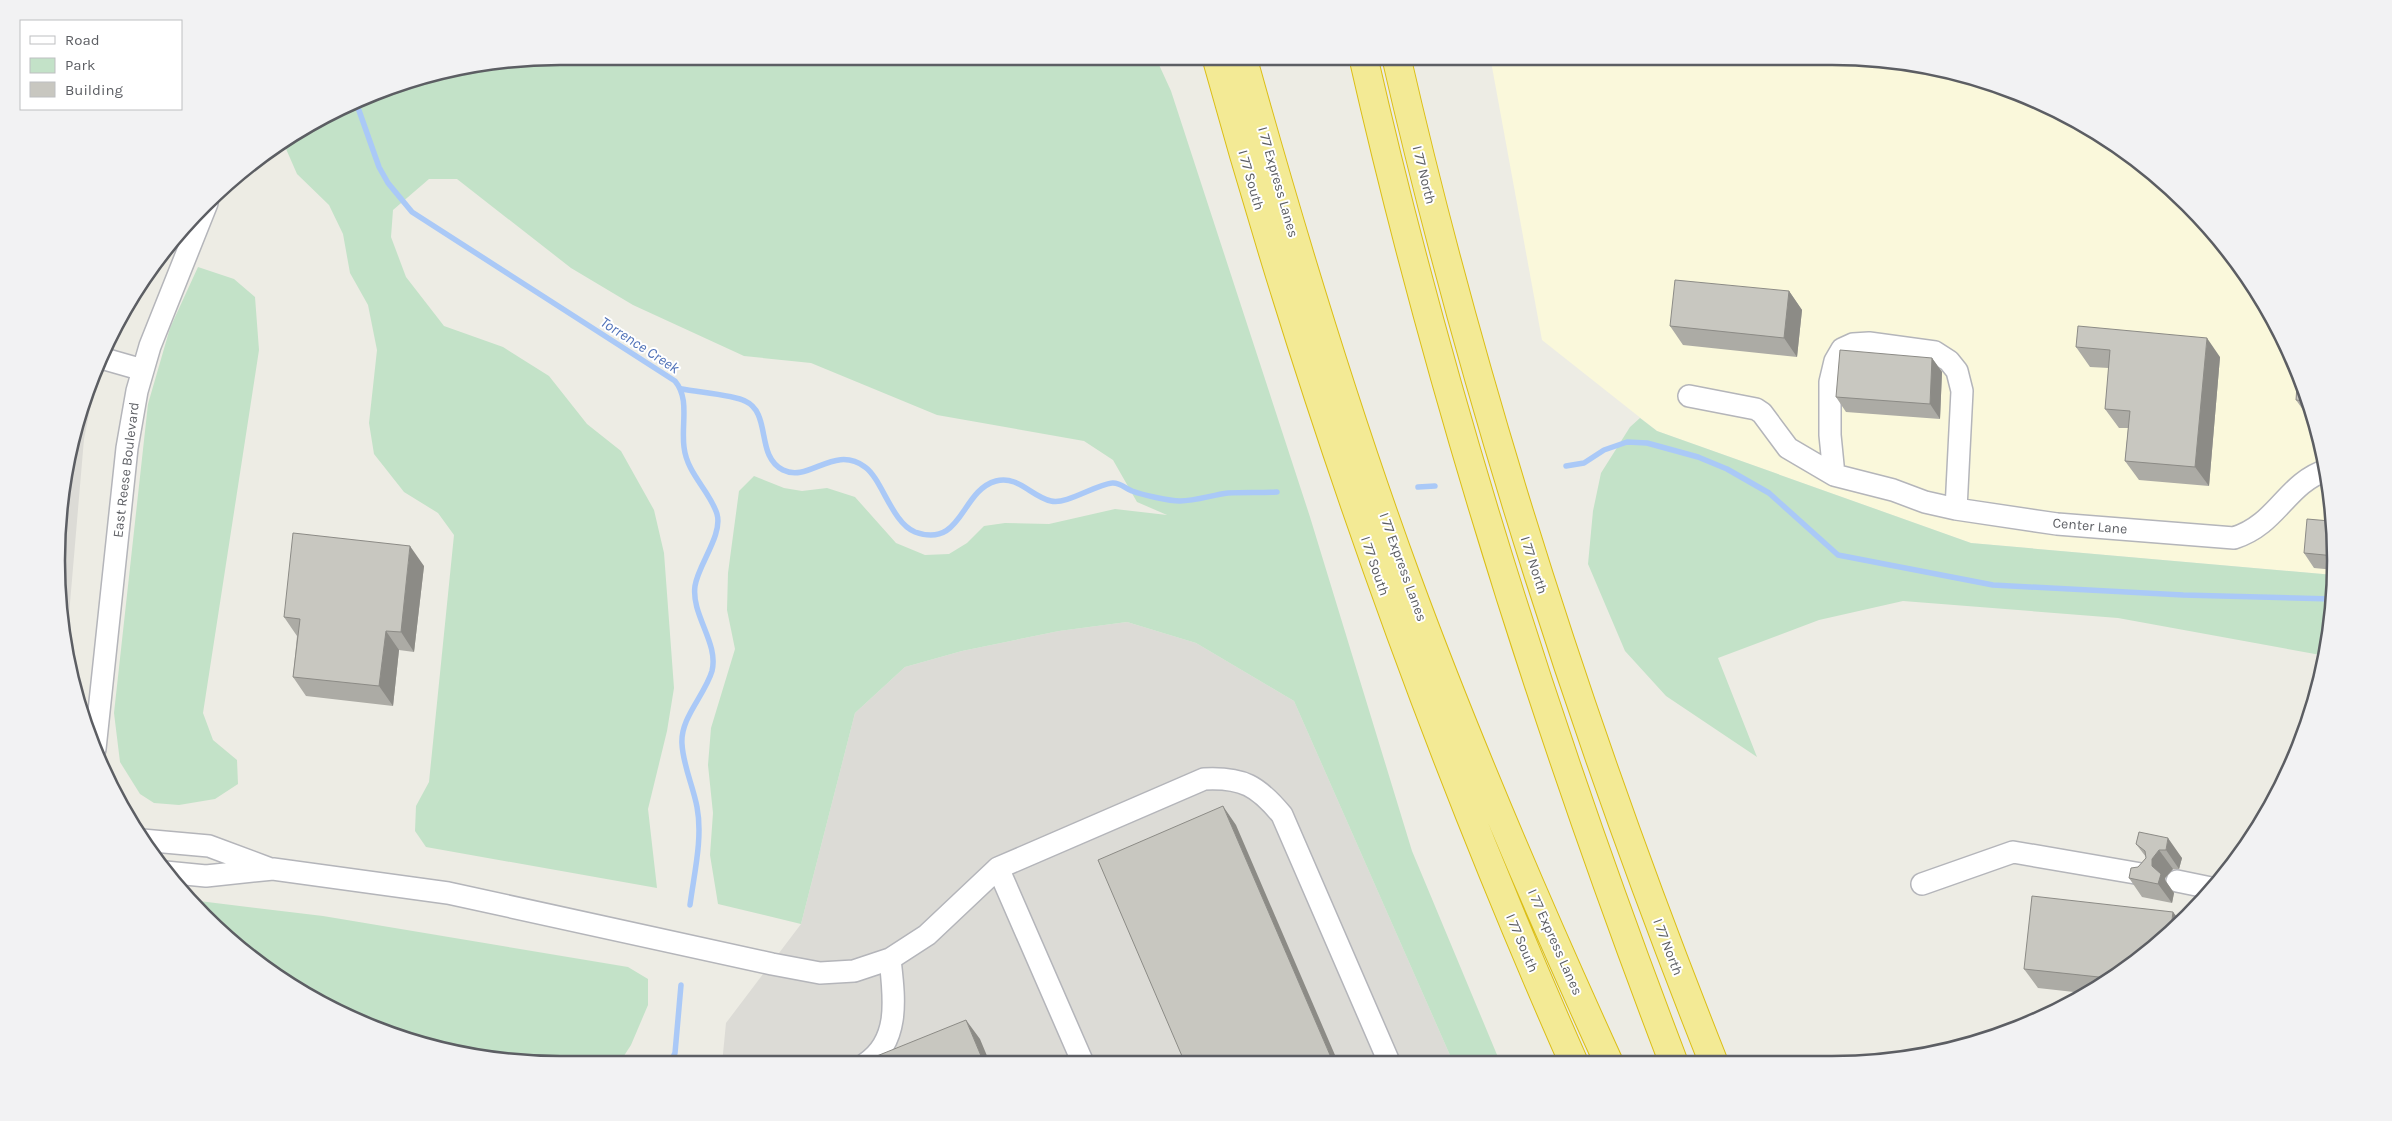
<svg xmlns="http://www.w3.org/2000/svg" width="2392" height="1121" font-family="Karla,sans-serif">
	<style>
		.commercial { fill: #faf8db }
		.industrial { fill: #dcdbd6 }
		.green { fill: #c3e2c8 }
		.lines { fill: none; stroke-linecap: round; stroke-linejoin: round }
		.stream { stroke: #aac9f7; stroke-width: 5.5 }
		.minor-casing { stroke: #b4b5ba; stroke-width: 24 }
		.highway-casing { stroke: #dbbe16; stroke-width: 30 }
		.minor { stroke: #fff; stroke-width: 21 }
		.highway { stroke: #f3ea95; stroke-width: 28 }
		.wall { fill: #acaba5 }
		.shaded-wall { fill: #8c8b86 }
		.building { fill: #c8c7c0; stroke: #8c8b86 }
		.labels { text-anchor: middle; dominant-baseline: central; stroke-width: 4; stroke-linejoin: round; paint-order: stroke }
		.street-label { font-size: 14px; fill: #5c5e63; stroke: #fff }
		.water-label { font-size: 15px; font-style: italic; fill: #4f71b8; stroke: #fff }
		.rim { fill: none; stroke: #5c5e63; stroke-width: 2.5 }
	</style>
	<rect width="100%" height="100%" fill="#edece4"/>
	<!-- commercial -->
	<path class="commercial" d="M1490 56H1832L1930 66 2024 95 2111 141 2188 204 2251 280 2297 367 2326 462 2336 560 2334 575 1971 543 1657 431 1542 340Z"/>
	<!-- industrial -->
	<path class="industrial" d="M100 360 84 439 66 650 61 627 56 560 66 462 83 398Z
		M1127 622 1196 643 1294 701 1453 1062 722 1064 726 1023 801 924 855 713 905 667 962 651 1059 631Z"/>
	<!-- green -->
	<path class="green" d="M561 56H1155L1171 91 1310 517 1412 851 1500 1062H1453L1294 701 1196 643 1127 622 1059 631 962 651 905 667 855 713 801 924 718 904 710 855 713 813 708 765 711 728 735 649 727 610 728 573 739 491 754 476 784 488 802 491 827 488 855 497 896 543 925 555 949 554 967 543 984 526 1005 523 1049 524 1115 509 1167 515 1137 502 1113 460 1084 441 937 415 811 363 744 356 633 305 571 268 457 179H429L393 210 391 237 406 277 444 326 503 347 549 376 587 424 621 451 654 510 664 553 674 688 667 731 648 809 657 888 426 847 415 831 416 806 429 782 454 535 438 513 404 492 374 454 369 423 377 350 368 305 350 273 343 234 329 205 297 174 283 142C334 105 399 79 461 66 493 60 528 59 561 56Z
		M198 267 234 279 255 297 259 350 203 713 213 740 237 760 238 784 215 799 179 805 154 803 140 794 120 762 114 713 148 404 170 328Z
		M1640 418 1657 431 1971 543 2334 575 2326 656 2118 618 1903 601 1819 620 1718 658 1757 757 1666 696 1625 651 1588 564 1593 511 1601 473 1630 427Z
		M191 900 323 916 628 967 648 979V1005L631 1045 618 1065H560L462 1055 368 1026 308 997 228 940Z"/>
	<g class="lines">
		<!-- stream -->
		<path class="stream" d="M356 102 379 167 388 183 412 212 675 381C690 399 681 424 684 447 687 474 710 491 717 514 723 535 698 565 695 586 691 615 719 643 712 671 705 695 680 718 682 744 683 765 693 786 697 807 703 838 694 874 690 905
			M682 389C696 392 734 395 745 401 772 413 755 456 783 470 809 483 834 444 865 467 882 479 892 523 915 532 963 549 960 491 996 481 1018 475 1032 497 1051 501 1066 505 1095 485 1112 483 1119 482 1125 488 1132 491 1143 495 1169 501 1180 501 1196 501 1212 495 1228 493 1245 492 1261 493 1277 492
			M1566 466 1584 463 1604 450 1627 442 1647 443 1698 457 1727 469 1769 493 1838 555 1993 585 2183 595 2332 599
			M1418 487 1435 486
			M670 1064 675 1053 681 985"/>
		<!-- minor casing -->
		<g class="minor-casing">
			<path id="minor" d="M101 358 143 370
				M1689 396 1756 409 1762 413 1788 448 1834 475 1893 490 1925 502 1956 509 2057 524 2234 538C2278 524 2286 483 2327 470
				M1834 475 1830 435V382L1835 361 1842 349 1853 344 1869 343 1935 352 1949 361 1957 371 1962 391 1956 509
				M95 749 127 448 137 391 150 346 207 203
				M142 840 209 846 268 868
				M998 868 1083 1063
				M165 872 206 876 273 869 448 893 772 964 820 973 854 971 890 959 927 935 998 868 1204 779C1243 777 1258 786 1282 815L1389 1062
				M2177 881 2211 888
				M1922 884 2013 852 2147 875
				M865 1064C901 1041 894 996 890 959"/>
		</g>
		<!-- highway casing -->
		<g class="highway-casing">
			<path id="highway" d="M1216 56C1311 400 1429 735 1573 1061
				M1242 56C1291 233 1344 408 1407 580 1467 743 1536 903 1608 1061
				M1363 56C1441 398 1548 734 1673 1061
				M1396 56C1475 400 1583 734 1713 1061"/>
		</g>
		<!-- minor -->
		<use href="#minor" class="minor"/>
		<!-- highway -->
		<use href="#highway" class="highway"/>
	</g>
	<!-- wall -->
	<path class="wall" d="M1789 291 1802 310 1797 357 1683 345 1670 326Z
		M2076 347 2220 357 2209 486 2139 480 2125 461 2128 428H2119L2105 409 2109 368 2090 367Z
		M1932 358 1942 372 1940 419 1846 412 1836 397Z
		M2298 371 2312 415 2306 414 2296 400Z
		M2331 508 2336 560 2335 570 2314 568 2304 553 2330 521Z
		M424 566 414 652 399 650 393 706 306 696 293 677 297 636 284 617Z
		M2139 832 2182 858 2179 869H2173L2165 878V880L2174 893 2172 903 2142 897 2129 878 2146 858V857L2136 844Z
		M2173 912 2179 920 2139 960 2083 993 2038 988 2024 969Z"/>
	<!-- shaded-wall -->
	<path class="shaded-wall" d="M1789 291 1802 310 1797 357 1784 338Z
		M2207 338 2220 357 2209 486 2195 467Z
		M1932 358 1942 372 1940 419 1930 404Z
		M410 546 424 566 414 652 401 632Z
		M386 631 399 650 393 706 379 686Z
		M1223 806 1236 825 1338 1062H1333Z
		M2168 838 2182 858 2179 869 2166 850Z
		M2159 850 2173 869 2165 878V880L2174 893 2172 903 2158 884 2152 866V859Z
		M2173 912 2179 920 2171 928Z
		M966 1020 980 1039 990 1063H984Z"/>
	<!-- building -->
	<path class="building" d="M1675 280 1789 291 1784 338 1670 326Z
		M2078 326 2207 338 2195 467 2125 461 2130 411 2105 409 2110 350 2076 347Z
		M1840 350 1932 358 1930 404 1836 397Z
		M2298 371 2307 401 2296 400Z
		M2331 508 2335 556 2304 553 2307 519 2330 521Z
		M293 533 410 546 401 632 386 631 379 686 293 677 300 619 284 617Z
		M1223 806 1333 1062 1185 1063 1098 860Z
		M2139 832 2168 838 2166 850H2159L2152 859V866L2161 874 2158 884 2129 878 2131 868 2138 867 2146 858 2145 851 2136 844Z
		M2032 896 2173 912 2171 928 2158 941H2155V944L2139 960 2108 978 2024 969Z
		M966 1020 984 1063 857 1064Z"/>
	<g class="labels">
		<!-- street labels -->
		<g class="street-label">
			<text transform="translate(1424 175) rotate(76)">I 77 North</text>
			<text transform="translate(1251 180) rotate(74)">I 77 South</text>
			<text transform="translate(1278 182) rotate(74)">I 77 Express Lanes</text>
			<text transform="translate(126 470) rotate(-83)">East Reese Boulevard</text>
			<text transform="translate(2090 526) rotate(5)">Center Lane</text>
			<text transform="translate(1534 565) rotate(72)">I 77 North</text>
			<text transform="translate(1375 566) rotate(71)">I 77 South</text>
			<text transform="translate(1403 567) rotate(70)">I 77 Express Lanes</text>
			<text transform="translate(1555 942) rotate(66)">I 77 Express Lanes</text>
			<text transform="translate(1522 943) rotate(67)">I 77 South</text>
			<text transform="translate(1668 947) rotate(69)">I 77 North</text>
		</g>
		<!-- water labels -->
		<g class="water-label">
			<text transform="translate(640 345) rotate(33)">Torrence Creek</text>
		</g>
	</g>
	<!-- crop -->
	<path d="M0 0H2392V1121H0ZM560 65H1832A495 495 0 0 1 2327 560V561A495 495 0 0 1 1832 1056H560A495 495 0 0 1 65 561V560A495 495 0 0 1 560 65Z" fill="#f2f2f3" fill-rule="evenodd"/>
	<path class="rim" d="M560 65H1832A495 495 0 0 1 2327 560V561A495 495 0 0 1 1832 1056H560A495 495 0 0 1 65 561V560A495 495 0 0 1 560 65Z"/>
	<!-- legend -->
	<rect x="20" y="20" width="162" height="90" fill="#ffffff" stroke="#bebfc1"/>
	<rect x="30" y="36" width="25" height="8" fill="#ffffff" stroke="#bebfc1"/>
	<text x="65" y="45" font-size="15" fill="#5c5e63">Road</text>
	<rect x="30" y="58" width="25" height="15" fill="#c3e2c8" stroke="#bebfc1"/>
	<text x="65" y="70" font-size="15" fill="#5c5e63">Park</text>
	<rect x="30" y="82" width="25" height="15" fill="#c8c7c0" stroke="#bebfc1"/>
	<text x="65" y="95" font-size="15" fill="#5c5e63">Building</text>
</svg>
